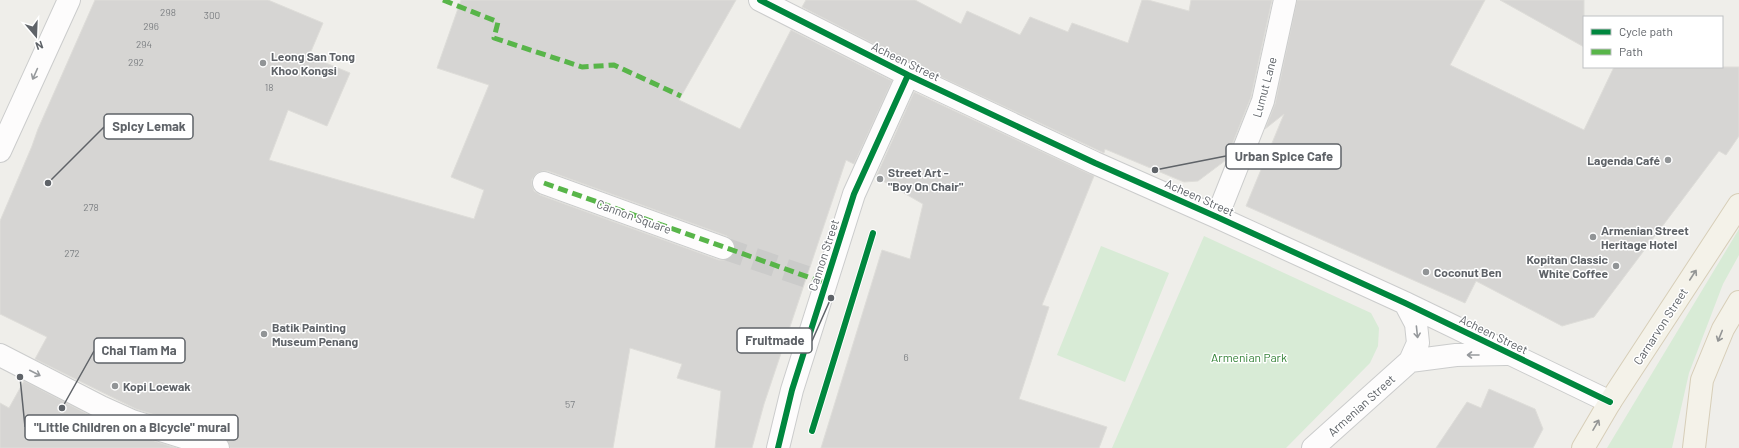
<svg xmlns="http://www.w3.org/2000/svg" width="1739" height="448" font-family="Barlow,sans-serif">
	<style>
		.green { fill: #d8ebd6 }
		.building { fill: #d6d5d3; stroke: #deddd9; fill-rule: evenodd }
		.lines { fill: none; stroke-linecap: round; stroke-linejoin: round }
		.minor-tunnel { stroke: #cbcbca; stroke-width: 22; stroke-dasharray: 22 11; stroke-linecap: butt }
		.minor-casing { stroke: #cbcccc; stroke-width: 24 }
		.major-casing { stroke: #d7ceb8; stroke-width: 24 }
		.minor { stroke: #fdfcfc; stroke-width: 22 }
		.major { stroke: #f4f2e9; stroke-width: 22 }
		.quiet { stroke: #58b549; stroke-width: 5; stroke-dasharray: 10 5; stroke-linecap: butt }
		.cycleway-casing { stroke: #fff; stroke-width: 8 }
		.cycleway { stroke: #00873e; stroke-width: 6 }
		.oneway { stroke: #96999c }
		.oneway2 { stroke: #939595 }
		.poi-dot { fill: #919496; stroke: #fff; stroke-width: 1.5 }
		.labels { text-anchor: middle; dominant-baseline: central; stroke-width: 3; stroke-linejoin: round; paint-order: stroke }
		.number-label { font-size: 10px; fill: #7e8184 }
		.poi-label { font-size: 12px; font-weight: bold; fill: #5f6368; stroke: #fff; text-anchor: start }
		.street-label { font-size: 12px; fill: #5f6368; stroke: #fff }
		.park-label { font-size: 12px; fill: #348238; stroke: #fff }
		.leader { fill: none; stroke: #5f6368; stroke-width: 1.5 }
		.callout-dot { fill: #5f6368; stroke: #fff; stroke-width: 1.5 }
		.callout { fill: #fff; stroke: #5f6368; stroke-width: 1.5 }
		.callout-label { font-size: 13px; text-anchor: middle; font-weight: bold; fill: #5f6368 }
	</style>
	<rect width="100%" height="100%" fill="#efeeea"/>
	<!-- green -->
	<path class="green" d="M1739 229V255L1723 284 1689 373 1672 448H1607Z
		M1204 236 1371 313 1379 328 1378 346 1370 363 1286 448H1112Z
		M1101 246 1169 273 1125 382 1057 355Z"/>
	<!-- building -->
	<path class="building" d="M95 0H268L323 23 309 56 350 73 327 126 288 110 269 160 474 219 484 190 451 177 489 85 437 68 461 0H736L679 100 740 129 791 30 892 81 854 164 846 160 764 404 752 448H715L721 391 677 378 682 364 630 348 613 448H230L227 440 222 436 136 409 35 359 47 337 0 314V221L32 146 38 129ZM542 171H548L727 236 732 240 735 245V253L731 257 726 260H719L540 195 534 191 532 185V179L536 174Z
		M806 0H915L961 24 967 11 1020 35 1030 17 1068 32 1072 23 1128 43 1142 0H1148L1189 11 1191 0H1272L1251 97 1226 160 1198 181 1184 182 1105 149 1104 153 913 64 802 7Z
		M1297 0H1485L1450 65 1584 130 1614 67H1739V136L1726 155 1719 151 1594 317 1562 326 1476 281 1465 303 1246 206 1284 114 1265 129 1275 104Z
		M1500 0H1584V47Z
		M914 92 1094 176 1042 305 1049 307 1019 399 1107 427 1099 448H821L882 250 910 259 923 204 876 177Z
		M24 381 95 418 127 432 176 448H0V403L9 408Z
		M1489 389 1535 409 1543 429 1533 448H1436L1467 402 1481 408Z"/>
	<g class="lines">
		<!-- minor-tunnel -->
		<path class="minor-tunnel" d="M723 248 807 277"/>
		<!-- minor casing -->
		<g class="minor-casing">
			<path id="minor" d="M760 0 908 75 1095 163 1217 217 1405 303 1610 402
				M0 151 69 0
				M544 183 723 248
				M1217 217 1263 101 1285 0
				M0 355 101 407 132 421 218 448
				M1410 361 1456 355 1506 354
				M778 448 792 390 854 194 908 75
				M1313 448 1410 361 1418 343 1416 324 1405 303"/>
		</g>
		<!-- major casing -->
		<g class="major-casing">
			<path id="major" d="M1583 448 1610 402 1739 205
				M1694 448 1702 380 1723 329 1739 302"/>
		</g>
		<!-- minor -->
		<use href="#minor" class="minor"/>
		<!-- major -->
		<use href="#major" class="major"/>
		<!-- quiet -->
		<path class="quiet" d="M443 0 498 22 494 38 582 67 614 65 681 96
			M544 183 825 283"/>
		<!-- cycleway casing -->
		<g class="cycleway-casing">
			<path id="cycleway" d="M760 0 908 75 1095 163 1217 217 1405 303 1610 402
				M812 431 873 233
				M778 448 792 390 854 194 908 75"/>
		</g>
		<!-- cycleway -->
		<use href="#cycleway" class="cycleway"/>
	</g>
	<!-- one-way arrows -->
	<defs><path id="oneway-shaft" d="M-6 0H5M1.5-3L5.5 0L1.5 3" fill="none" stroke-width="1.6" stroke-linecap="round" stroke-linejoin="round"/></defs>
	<g class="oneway">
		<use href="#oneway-shaft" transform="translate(35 74) rotate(114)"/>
		<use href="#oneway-shaft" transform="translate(1417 332) rotate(84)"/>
		<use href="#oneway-shaft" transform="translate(1473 355) rotate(180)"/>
		<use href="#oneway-shaft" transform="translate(35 373) rotate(27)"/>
	</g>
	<g class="oneway2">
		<use href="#oneway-shaft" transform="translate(1693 275) rotate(-57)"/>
		<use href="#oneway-shaft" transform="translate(1720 336) rotate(112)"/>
		<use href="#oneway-shaft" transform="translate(1596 425) rotate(-60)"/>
	</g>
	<!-- markers -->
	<g class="poi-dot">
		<circle cx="263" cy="63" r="4"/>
		<circle cx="1668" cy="160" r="4"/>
		<circle cx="880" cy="179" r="4"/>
		<circle cx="1593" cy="237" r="4"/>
		<circle cx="1616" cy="266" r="4"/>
		<circle cx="1426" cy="272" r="4"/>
		<circle cx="264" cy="334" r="4"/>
		<circle cx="115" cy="386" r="4"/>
	</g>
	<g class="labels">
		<!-- number labels -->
		<g class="number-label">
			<text x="168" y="12">298</text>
			<text x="212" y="15">300</text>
			<text x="151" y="26">296</text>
			<text x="144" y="44">294</text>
			<text x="136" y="62">292</text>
			<text x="269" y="87">18</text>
			<text x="91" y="207">278</text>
			<text x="72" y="253">272</text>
			<text x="906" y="357">6</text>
			<text x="570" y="404">57</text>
		</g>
		<!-- poi labels -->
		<g class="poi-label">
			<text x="271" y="56">Leong San Tong<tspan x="271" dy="14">Khoo Kongsi</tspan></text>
			<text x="1660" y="160" text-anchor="end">Lagenda Café</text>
			<text x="888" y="172">Street Art -<tspan x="888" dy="14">"Boy On Chair"</tspan></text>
			<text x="1601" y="230">Armenian Street<tspan x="1601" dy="14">Heritage Hotel</tspan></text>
			<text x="1608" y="259" text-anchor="end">Kopitan Classic<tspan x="1608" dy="14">White Coffee</tspan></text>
			<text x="1434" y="272">Coconut Ben</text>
			<text x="272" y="327">Batik Painting<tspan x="272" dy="14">Museum Penang</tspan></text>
			<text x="123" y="386">Kopi Loewak</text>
		</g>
		<!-- street labels -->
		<g class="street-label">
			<text transform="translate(906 61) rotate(26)">Acheen Street</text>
			<text transform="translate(1264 87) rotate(-75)">Lumut Lane</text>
			<text transform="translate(1200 197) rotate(24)">Acheen Street</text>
			<text transform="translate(634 216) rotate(20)">Cannon Square</text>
			<text transform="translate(823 255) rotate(-72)">Cannon Street</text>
			<text transform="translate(1660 326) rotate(-57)">Carnarvon Street</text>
			<text transform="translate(1494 334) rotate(26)">Acheen Street</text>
			<text transform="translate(1361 405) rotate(-42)">Armenian Street</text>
		</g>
		<!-- park labels -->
		<g class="park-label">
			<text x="1249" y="357">Armenian Park</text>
		</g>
	</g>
	<!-- callouts -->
	<path class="leader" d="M48 183L104 127M1155 170L1226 156M831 298L812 341M62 408L94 351M20 377L25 427"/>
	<g class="callout-dot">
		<circle cx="48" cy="183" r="4"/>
		<circle cx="1155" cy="170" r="4"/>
		<circle cx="831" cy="298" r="4"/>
		<circle cx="62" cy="408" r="4"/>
		<circle cx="20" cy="377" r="4"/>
	</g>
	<g class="callout">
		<rect x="104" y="114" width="89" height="25" rx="4"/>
		<rect x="1226" y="144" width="115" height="25" rx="4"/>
		<rect x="737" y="328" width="75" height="25" rx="4"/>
		<rect x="94" y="338" width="91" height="25" rx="4"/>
		<rect x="25" y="415" width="213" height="25" rx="4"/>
	</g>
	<g class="callout-label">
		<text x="149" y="131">Spicy Lemak</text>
		<text x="1284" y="161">Urban Spice Cafe</text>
		<text x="775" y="345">Fruitmade</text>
		<text x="139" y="355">Chai Tiam Ma</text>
		<text x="132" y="432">"Little Children on a Bicycle" mural</text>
	</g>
	<!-- legend -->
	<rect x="1583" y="16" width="140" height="52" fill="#ffffff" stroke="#bfc1c3"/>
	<rect x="1591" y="29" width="20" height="6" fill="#00873e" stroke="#bfc1c3"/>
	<text x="1619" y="36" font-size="12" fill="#5f6368">Cycle path</text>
	<rect x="1591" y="49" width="20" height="6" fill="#58b549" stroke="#bfc1c3"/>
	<text x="1619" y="56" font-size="12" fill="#5f6368">Path</text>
	<!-- north arrow -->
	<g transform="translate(36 36) rotate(161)" stroke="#ffffff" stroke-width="3" paint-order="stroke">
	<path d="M0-3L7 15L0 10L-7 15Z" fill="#5f6368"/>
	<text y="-6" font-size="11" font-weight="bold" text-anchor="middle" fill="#5f6368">N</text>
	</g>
</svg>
